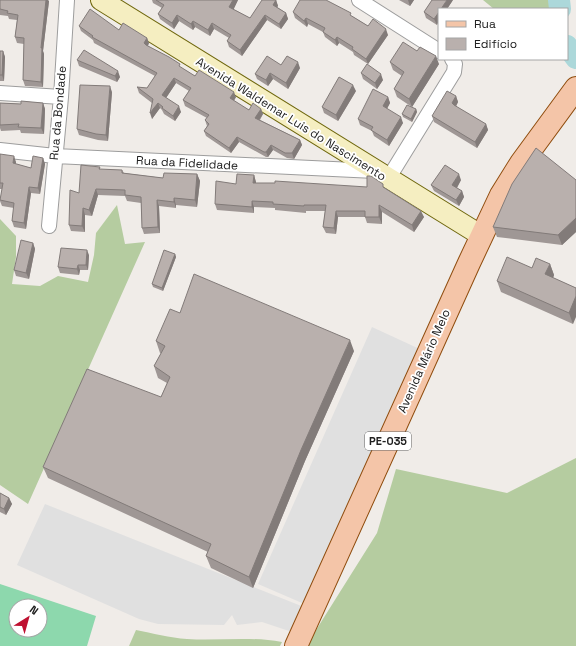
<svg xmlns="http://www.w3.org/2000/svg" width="576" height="646" font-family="'Space Grotesk',sans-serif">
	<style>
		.forest { fill: #b5cca0 }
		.pitch { fill: #8dd8ad; fill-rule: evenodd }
		.parking { fill: #e0e0e0 }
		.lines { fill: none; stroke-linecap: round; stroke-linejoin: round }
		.river { stroke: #acd8da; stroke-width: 22 }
		.minor-casing { stroke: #9d9d9d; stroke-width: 16 }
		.secondary-casing { stroke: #70680e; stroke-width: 22 }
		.primary-casing { stroke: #8f4c0d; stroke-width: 24 }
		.minor { stroke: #fff; stroke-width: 14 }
		.secondary { stroke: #f5eec1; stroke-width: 20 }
		.primary { stroke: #f4c5a8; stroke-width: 22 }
		.wall { fill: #9f9795 }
		.shaded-wall { fill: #827b79 }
		.building { fill: #b9b0ad; stroke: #827b79 }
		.labels { text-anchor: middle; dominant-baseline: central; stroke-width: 3.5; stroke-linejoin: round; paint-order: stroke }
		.shield { fill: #fff; stroke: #636363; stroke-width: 1 }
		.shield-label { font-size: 11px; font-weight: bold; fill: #202020 }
		.street-label { font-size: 12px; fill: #202020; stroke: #fff }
	</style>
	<rect width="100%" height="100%" fill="#f0ece8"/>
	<!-- forest -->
	<path class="forest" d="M483 0H567V15V9H494Z
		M117 205 125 244 145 242 28 504 0 485V219L16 236V257L12 284 40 286 58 276 88 282 94 255 96 233Z
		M576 458V646H306L377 533 396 469 507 493Z
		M136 630C152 633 170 638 187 639 219 641 250 636 282 642L280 646H129Z"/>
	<!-- pitch -->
	<path class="pitch" d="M0 584 96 616 87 646H0ZM16 606H40V630H16Z"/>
	<!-- parking -->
	<path class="parking" d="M372 327 424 351 309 606 258 584Z
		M45 504 309 609 298 634 262 622 237 625 232 615 224 625 158 624 139 619 17 565Z"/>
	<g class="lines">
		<!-- river -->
		<path class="river" d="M559 0 560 9
			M567 46 576 58"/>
		<!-- minor casing -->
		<g class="minor-casing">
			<path id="minor" d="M359 0 439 51
				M0 93 61 97
				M0 150 55 156 375 171
				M388 179 454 72 455 64 452 59
				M49 226 61 97 67 0"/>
		</g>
		<!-- secondary casing -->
		<g class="secondary-casing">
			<path id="secondary" d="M101 0 482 236"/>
		</g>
		<!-- primary casing -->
		<g class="primary-casing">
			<path id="primary" d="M296 646 469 263 501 195 521 163 576 88"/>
		</g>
		<!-- minor -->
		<use href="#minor" class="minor"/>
		<!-- secondary -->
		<use href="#secondary" class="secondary"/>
		<!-- primary -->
		<use href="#primary" class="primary"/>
	</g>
	<!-- wall -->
	<path class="wall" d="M0 0 49 1 43 51 44 54 43 87 25 86 23 80 24 44 17 43 15 37 17 20 9 19 8 16 0 15Z
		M152 0H238L233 9 250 18 276 0 278 6 277 7 286 13 288 19 281 29 267 20 242 56 229 47 227 41 229 38 214 29 210 36 195 27 193 30 179 21 174 29 160 19 158 14 162 8 153 3Z
		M399 0H414L410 6Z
		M453 0 447 9H439L437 25 426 18 424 12Z
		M293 12 352 16 368 26 388 35 368 64 354 55 353 52 339 43 337 46 325 37 323 32 308 24 307 27 295 18Z
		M79 26 119 30 147 38 149 43 148 46 181 68 195 76 236 97 234 101 249 110 261 109 263 114 260 120 300 140 302 145 294 159 287 158 273 150 268 157H266L239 142 231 153 206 136 204 131 207 126 205 120 207 118 185 106 183 100 189 91 176 83 166 98 181 112 175 121 164 114 162 110 160 108 152 119V103L139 93 137 87 147 88 155 76 94 43 93 40 81 31Z
		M0 51H3L5 57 4 81H0Z
		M77 60 120 77 117 82 79 66Z
		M390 62 439 64 412 107 397 97 394 89 402 76 393 70Z
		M281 65 300 68 288 89 273 79 268 86 257 79 255 74Z
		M361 73 383 80 377 89 363 79Z
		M356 91 338 121 324 113 322 107Z
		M112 92 108 141 98 140 79 135 77 129Z
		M456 96 458 102 456 107 486 124 488 130 477 148 434 122 432 116Z
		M388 97 390 103 387 109 403 123 389 146 374 136 372 131 360 125 358 119Z
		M0 103 21 104 43 103 45 109 44 134 21 133 20 130 1 131 0 128Z
		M416 109 417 112 412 122 403 117 402 114Z
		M0 154 16 162V164L31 168 43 158 45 164 40 194 31 193 26 229 14 227 12 221 14 208 2 206 0 201 2 189H0Z
		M100 167V170H122L124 173 163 178 197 174 200 181 197 207 176 205V208L159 206 160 233 144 234 142 228 141 203 127 201 125 196 98 195 92 216 85 215V232L71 231 69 225 79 193Z
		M254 175 256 183 385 188 424 217 414 232 382 212V224L367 223 365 217H338L336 234 326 233 323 227 325 211H306V213L275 210V208L254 207V213L217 210 215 204 236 184Z
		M461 180 457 188 462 191 464 197 459 206 434 191 431 185Z
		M576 180V232L562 245 497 237 493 227Z
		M33 243 35 249 29 279 16 276 14 270Z
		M175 254 176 257 163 291 153 287 152 284Z
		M89 255 88 270H80L79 275 60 273 58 267Z
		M550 264 554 275 553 278 576 288 573 324 501 292 497 281 532 268Z
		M180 313 354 351 305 461 253 588 211 568 206 556 208 552 48 478 43 467 161 397 167 383 158 378 154 366 161 353H160L156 341Z
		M0 493 9 498 12 504 6 515 0 512Z"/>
	<!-- shaded-wall -->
	<path class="shaded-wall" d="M46 0H48L49 1 43 51 44 54 43 87 41 82V48Z
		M233 0H238L232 13 229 7Z
		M276 0 278 6 275 10 273 5Z
		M408 0H414L410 6Z
		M447 0H453L447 9H441Z
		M439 12V21L437 25 434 19Z
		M286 13 288 19 281 29 279 24Z
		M177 15 179 21 174 29 172 23Z
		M265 15 267 20 242 56 240 50Z
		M306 18 308 24 307 27 304 21Z
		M193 21 195 27 193 30 191 24Z
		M212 23 214 29 210 36 208 30Z
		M386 29 388 35 368 64 366 59Z
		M337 37 339 43 337 46 335 40Z
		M147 38 149 43 146 49 144 43Z
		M3 51 5 57 4 81 2 75Z
		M436 56 439 64 412 107 409 99Z
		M298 62 300 68 288 89 286 83Z
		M118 71 120 77 117 82 115 76Z
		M270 73 273 79 268 86 266 80Z
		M381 74 383 80 377 89 375 83Z
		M174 78 176 83 164 101 162 95Z
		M353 85 356 91 338 121 336 115Z
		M110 86 112 92 108 141 106 135Z
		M234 92 236 97 232 103 230 98Z
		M456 96 458 102 454 109 452 103Z
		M388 97 390 103 385 112 383 106Z
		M43 103 45 109 44 134 41 128Z
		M158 103 160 108 152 119 150 113Z
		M179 106 181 112 175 121 173 116Z
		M261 109 263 114 257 123 255 118Z
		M416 109 417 112 412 122 411 119Z
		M401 117 403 123 389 146 387 140Z
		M486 124 488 130 477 148 475 142Z
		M237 137 239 142 231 153 229 148Z
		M300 140 302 145 294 159 292 153Z
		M271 145 273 150 268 157 266 152Z
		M14 156 16 162 15 169 13 163Z
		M43 158 45 164 40 194 38 188Z
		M197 174 200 181 197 207 195 200Z
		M459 174 461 180 455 191 452 185Z
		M254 175 256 182V189L253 183Z
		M29 187 31 193 26 229 24 223Z
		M96 189 98 195 92 216 89 210Z
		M462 191 464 197 459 206 456 200Z
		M174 198 176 205V208L174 202Z
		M157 200 159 206 160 233 158 227Z
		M252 201 254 207V213L252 207Z
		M379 205 382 212V224L379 217Z
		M83 208 85 215V232L82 226Z
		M336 211 338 217 336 234 334 228Z
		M421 211 424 217 414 232 412 225Z
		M576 218V232L562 245 558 235Z
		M33 243 35 249 29 279 26 273Z
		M87 250 89 255 88 270 86 265Z
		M175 254 176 257 163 291 162 288Z
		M550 264 554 275 550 286 545 274Z
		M78 265 80 270 79 275 77 269Z
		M576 296V317L573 324 569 313Z
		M350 340 354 351 305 461 253 588 249 577 301 450Z
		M9 498 12 504 6 515 4 509Z"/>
	<!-- building -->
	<path class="building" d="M0 0H46L41 48H42L41 82 23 80 24 38 15 37 18 15 7 13 8 11 0 9Z
		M156 0H233L229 7 250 18 262 0H276L273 5 286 13 279 24 265 15 240 50 227 41 231 35 212 23 208 30 193 21 191 24 177 15 172 23 158 14 164 5Z
		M300 0H326L351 13 350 15 368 26 373 19 386 29 366 59 352 49 353 47 337 37 335 40 323 32 325 28 306 18 304 21 293 12Z
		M432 0H447L441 9H439V12L434 19 424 12Z
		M90 9 119 30 123 23 147 38 144 43 146 45 169 57 180 64 179 66 195 76 199 70 234 92 230 98 249 110 253 103 261 109 255 118 300 140 292 153H285L271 145 266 152H264L237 137 229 148 204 131 209 124 205 120 209 115 183 100 191 88 174 78 162 95 179 106 173 116 162 108 163 107 158 103 150 113 153 99 137 87 147 88 157 73 92 37 93 36 79 26Z
		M403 42 417 51 420 47 436 56 409 99 394 89 404 72 390 62Z
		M84 50 118 71 115 76 77 60Z
		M0 51H3L2 75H0Z
		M267 56 281 65 287 56 298 62 286 83 270 73 266 80 255 74Z
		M367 64 381 74 375 83 361 73Z
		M339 77 353 85 336 115 322 107Z
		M80 85 110 86 106 135 96 134 77 129Z
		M373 89 388 97 383 106 401 117 387 140 371 130 373 127 358 119Z
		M447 91 456 96 452 103 454 105 486 124 475 142 432 116Z
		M21 101 43 103 41 128 18 127 19 124 0 125V103L21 104Z
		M407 105 416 109 411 119 402 114Z
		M536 148 576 180V218L558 235 493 227 512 184Z
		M0 154 14 156 13 163 31 168 33 156 43 158 38 188 29 187 24 223 12 221 14 203 0 200 3 183H0Z
		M81 165 100 167 99 169 122 170V173L163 178 164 173 197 174 195 200 174 198V202L157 200 158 227 142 228 141 197 125 195V190L96 189 89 210 83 208 82 226 69 225 70 190 79 193Z
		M445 165 459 174 452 185 462 191 456 200 431 185Z
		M237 174 254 175 253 183H275V181L367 187V176H371L383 184V187L421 211 412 225 379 205V217H365V211H336L334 228 323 227 326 205H304V206L273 204V202L252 201V207L215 204 216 181 236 184Z
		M21 240 33 243 26 273 14 270Z
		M61 248 87 250 86 265H78L77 269 58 267Z
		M164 250 175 254 162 288 152 284Z
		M507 257 532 268 536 258 550 264 545 274 576 288V296L569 313 497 281Z
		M194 274 350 340 301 450 249 577 206 556 211 544 43 467 87 369 161 397 170 377 154 366 165 346 156 341 170 309 180 313Z
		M0 493 9 498 4 509 0 507Z"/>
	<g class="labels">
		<!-- shield labels -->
		<rect class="shield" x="365" y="432" width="46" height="18" rx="3"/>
		<g class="shield-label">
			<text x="388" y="441">PE-035</text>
		</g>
		<!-- street labels -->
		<g class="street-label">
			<text transform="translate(58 113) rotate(-85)">Rua da Bondade</text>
			<text transform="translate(291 119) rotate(32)">Avenida Waldemar Luis do Nascimento</text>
			<text transform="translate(187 163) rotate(3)">Rua da Fidelidade</text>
			<text transform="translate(424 361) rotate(-66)">Avenida Mário Melo</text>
		</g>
	</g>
	<!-- legend -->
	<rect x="438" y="8" width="130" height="52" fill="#ffffff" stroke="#a6a6a6"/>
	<rect x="446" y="21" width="20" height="6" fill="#f4c5a8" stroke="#a6a6a6"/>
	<text x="474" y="28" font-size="12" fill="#202020">Rua</text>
	<rect x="446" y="38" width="20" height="12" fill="#b9b0ad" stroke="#a6a6a6"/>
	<text x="474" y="48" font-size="12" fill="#202020">Edifício</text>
	<!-- north arrow -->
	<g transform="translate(28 618) rotate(37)"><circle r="19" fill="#ffffff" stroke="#a6a6a6"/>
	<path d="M0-3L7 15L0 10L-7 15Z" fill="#bf1131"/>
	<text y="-6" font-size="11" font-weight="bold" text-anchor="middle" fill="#202020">N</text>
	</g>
</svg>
